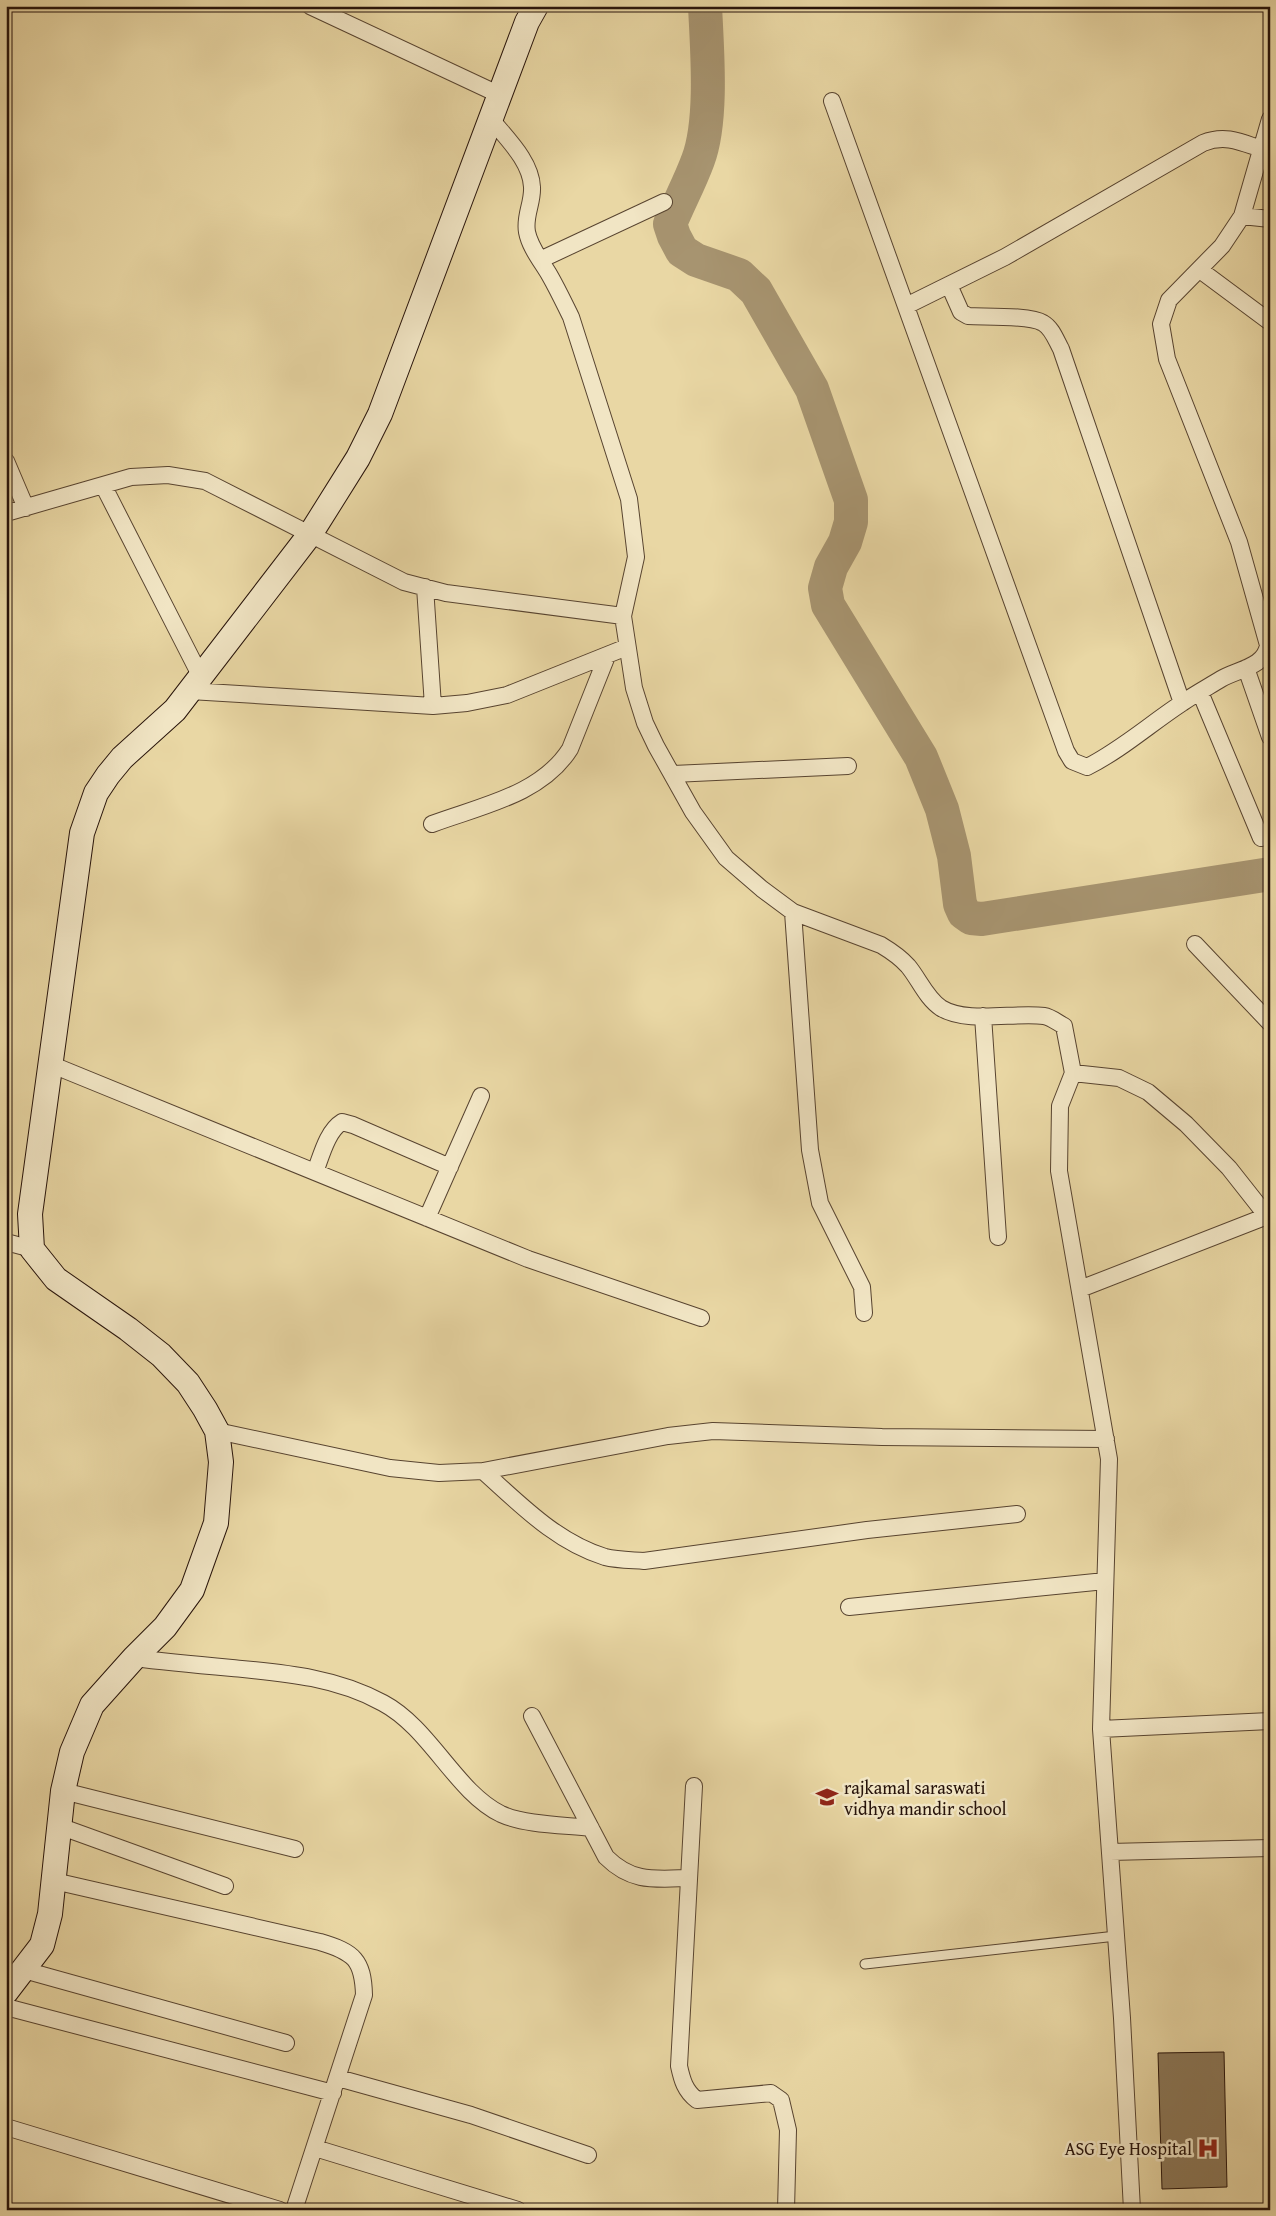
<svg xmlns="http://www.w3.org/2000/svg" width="1276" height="2216" font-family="'Gentium Book Plus',serif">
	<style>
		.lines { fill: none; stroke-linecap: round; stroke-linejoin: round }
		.river { stroke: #a79470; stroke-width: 34 }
		.building { fill: #8c795a; stroke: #27130a }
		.lane-casing { stroke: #584430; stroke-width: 11 }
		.street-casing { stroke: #584430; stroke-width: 18 }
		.secondary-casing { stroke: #27130a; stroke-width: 26 }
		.lane { stroke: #f1e5c4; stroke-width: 9 }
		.street { stroke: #f1e5c4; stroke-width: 16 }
		.secondary { stroke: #f1e5c4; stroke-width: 24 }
		.labels { text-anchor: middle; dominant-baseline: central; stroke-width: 5; stroke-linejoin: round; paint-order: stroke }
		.poi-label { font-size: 18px; fill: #27130a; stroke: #f1e5c4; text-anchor: start }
	</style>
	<rect width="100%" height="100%" fill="#e9d7a4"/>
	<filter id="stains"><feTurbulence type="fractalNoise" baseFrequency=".004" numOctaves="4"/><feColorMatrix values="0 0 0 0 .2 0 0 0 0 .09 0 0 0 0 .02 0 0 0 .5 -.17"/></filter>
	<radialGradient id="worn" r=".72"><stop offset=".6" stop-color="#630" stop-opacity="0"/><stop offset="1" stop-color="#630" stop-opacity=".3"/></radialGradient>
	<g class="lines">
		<!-- river -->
		<path class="river" d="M705 6C707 49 713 120 698 160 690 182 679 202 670 224L674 236 682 251 696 260 739 275 756 291 812 389 851 500V522L845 542 831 567 825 588 828 605 921 757 942 809 954 856 960 904 964 913 971 918 982 919 1270 874"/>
	</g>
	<!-- building -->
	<path class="building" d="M1224 2052 1227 2187 1162 2189 1158 2053Z"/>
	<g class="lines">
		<!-- lane casing -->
		<g class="lane-casing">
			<path id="lane" d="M865 1964 1116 1936"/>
		</g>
		<!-- street casing -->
		<g class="street-casing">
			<path id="street" d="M310 6 500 95
				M832 101 1066 751 1072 761 1087 767C1121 750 1150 724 1182 703 1195 694 1208 687 1221 679 1238 669 1265 667 1268 645L1239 542 1167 359 1161 324 1169 300 1222 246 1242 216 1270 119
				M491 119C506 138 531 161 532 187 533 203 524 216 527 232 530 248 542 262 550 276 558 290 564 303 571 317L629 499 636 557 623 616 634 688 645 723 656 746 693 812 726 858 762 889 793 912 881 945C891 951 900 957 908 966 919 979 926 998 941 1008 967 1024 1015 1012 1044 1016 1051 1017 1058 1023 1064 1026L1073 1073
				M1242 216 1270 219
				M540 260 664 202
				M1200 270 1270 322
				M949 285 961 312 968 316C985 317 1030 315 1043 323 1052 328 1056 340 1061 349L1182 703
				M906 306 1005 257 1203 143C1225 134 1241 142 1261 149
				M6 461 26 508
				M103 485 201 677
				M6 513 131 477 168 475 205 481 404 582 446 593 623 616
				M425 587 433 706
				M1246 668 1270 737
				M190 691 433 706 467 703 507 695 627 647
				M1200 692 1261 838
				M673 774 848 766
				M432 824C480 806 541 795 570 749L607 656
				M793 912 810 1150 820 1203 862 1287 864 1313
				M1195 944 1270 1023
				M983 1016 998 1237
				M50 1064 528 1259 701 1318
				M315 1172C321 1157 327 1131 342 1122L353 1125 450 1167
				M427 1218 481 1096
				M6 1242 32 1249
				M1080 1289 1267 1216 1270 1211
				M217 1431 390 1468 439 1473 483 1471 668 1436 713 1431 882 1437 1106 1439
				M483 1471C520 1504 556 1542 605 1557 617 1560 631 1560 644 1561L867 1530 1017 1514
				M849 1607 1105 1581
				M134 1658C166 1662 199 1665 232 1668 284 1673 336 1677 383 1703 430 1728 456 1792 501 1814 525 1825 564 1825 591 1828
				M532 1716 606 1857C632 1883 655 1879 689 1878
				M1101 1729 1270 1721
				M694 1786 679 2066C682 2080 685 2091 697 2100L771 2093 781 2100 788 2130 786 2210
				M63 1791 295 1849
				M59 1826 225 1886
				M1110 1852 1270 1848
				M54 1881 320 1942C354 1952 363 1960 364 1995L294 2210
				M24 1970 286 2043
				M6 2007 333 2093
				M338 2078 471 2115 588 2155
				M6 2127 280 2210
				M315 2148 518 2210
				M1132 2210 1122 2018 1101 1729 1109 1459 1059 1171 1060 1106 1073 1073 1119 1078 1148 1092 1186 1124 1229 1168 1270 1220"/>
		</g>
		<!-- secondary casing -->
		<g class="secondary-casing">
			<path id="secondary" d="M6 1992 42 1945 50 1914 63 1791 72 1752 92 1705 134 1658 165 1627 192 1590 216 1523 221 1462 217 1431 205 1409 188 1383 161 1355 128 1329 56 1279 32 1249 30 1214 82 833 96 793 108 775 122 758 175 710 311 533 358 458 380 414 527 22 536 6"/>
		</g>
		<!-- lane -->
		<use href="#lane" class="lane"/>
		<!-- street -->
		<use href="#street" class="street"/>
		<!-- secondary -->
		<use href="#secondary" class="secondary"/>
	</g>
	<!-- icons -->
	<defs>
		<g id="school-bare" transform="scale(1.725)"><path d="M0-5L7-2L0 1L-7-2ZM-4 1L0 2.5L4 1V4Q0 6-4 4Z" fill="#8f2418" stroke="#f1e5c4" stroke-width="2.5" paint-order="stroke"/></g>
		<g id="hospital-bare" transform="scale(1.725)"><path d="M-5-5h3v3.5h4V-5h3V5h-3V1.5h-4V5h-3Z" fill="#8f2418" stroke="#f1e5c4" stroke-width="2.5" paint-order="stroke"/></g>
	</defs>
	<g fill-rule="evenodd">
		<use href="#school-bare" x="827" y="1797"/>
		<use href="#hospital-bare" x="1208" y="2148"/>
	</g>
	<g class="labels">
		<!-- poi labels -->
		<g class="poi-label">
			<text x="844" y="1787">rajkamal saraswati<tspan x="844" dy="21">vidhya mandir school</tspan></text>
			<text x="1192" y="2148" text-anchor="end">ASG Eye Hospital</text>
		</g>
	</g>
	<!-- margin -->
	<rect width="1276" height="2216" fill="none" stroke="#e9d7a4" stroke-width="25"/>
	<rect x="8" y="8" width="1261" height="2201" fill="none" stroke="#27130a" stroke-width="2.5"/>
	<rect x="12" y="12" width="1251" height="2191" fill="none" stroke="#27130a"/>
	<rect width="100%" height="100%" filter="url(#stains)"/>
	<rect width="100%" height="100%" fill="url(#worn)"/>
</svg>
